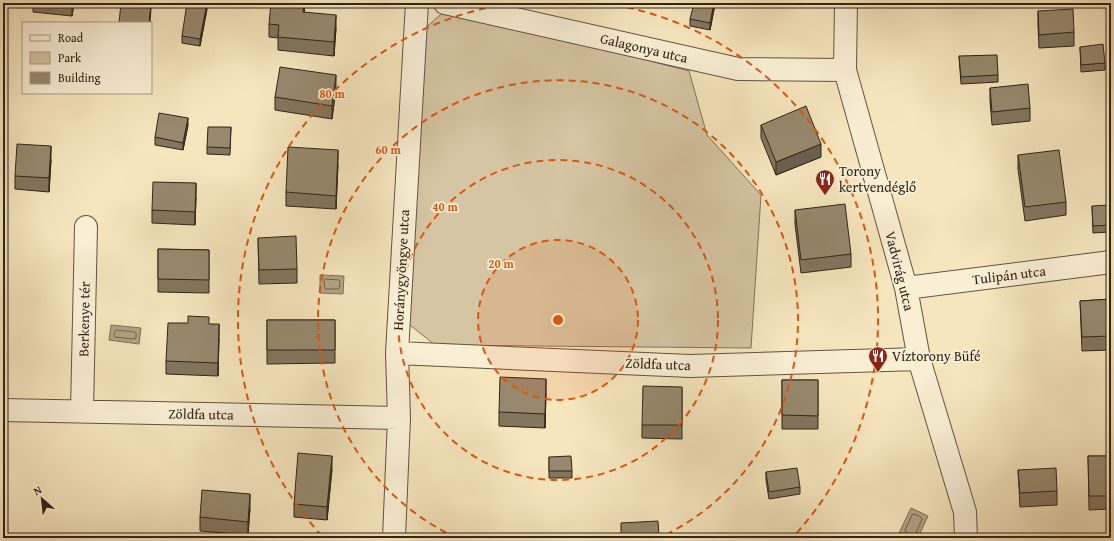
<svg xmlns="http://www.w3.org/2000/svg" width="1114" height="541" font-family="'Gentium Book Plus',serif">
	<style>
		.green { fill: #d5c5a2; stroke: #83745c }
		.water { fill: #b3a485; stroke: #7f7159 }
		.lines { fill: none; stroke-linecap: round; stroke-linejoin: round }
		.shore { stroke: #72644e; stroke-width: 1 }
		.minor-casing { stroke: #625441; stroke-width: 24 }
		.minor { stroke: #f9efd5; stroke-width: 22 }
		.wall { fill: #82765f; stroke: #312417 }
		.shaded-wall { fill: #6a604d; stroke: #312417 }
		.building { fill: #97896e; stroke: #312417 }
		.ring { fill: none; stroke: #df560d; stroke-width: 2; stroke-dasharray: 7 5 }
		.labels { text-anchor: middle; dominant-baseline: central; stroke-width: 3.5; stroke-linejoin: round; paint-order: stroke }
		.street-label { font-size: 14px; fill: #312417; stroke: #f9efd5 }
		.poi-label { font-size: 14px; fill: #312417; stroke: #f9efd5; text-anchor: start }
		.centre { fill: #df560d; stroke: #f9efd5; stroke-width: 2 }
		.ring-label { font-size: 12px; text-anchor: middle; font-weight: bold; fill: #df560d; stroke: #f9efd5; stroke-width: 3.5; stroke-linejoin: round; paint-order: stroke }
	</style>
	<rect width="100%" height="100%" fill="#f6e6be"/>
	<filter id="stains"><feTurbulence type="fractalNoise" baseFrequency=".005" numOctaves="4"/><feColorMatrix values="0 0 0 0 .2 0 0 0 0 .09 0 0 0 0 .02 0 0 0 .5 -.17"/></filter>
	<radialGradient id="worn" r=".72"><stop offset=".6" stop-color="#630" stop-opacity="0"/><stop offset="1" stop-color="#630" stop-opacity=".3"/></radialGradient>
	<!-- green -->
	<path class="green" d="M447 9 689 71 707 135 761 195 751 348 435 345 406 322 416 36Z"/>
	<!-- water -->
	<path class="water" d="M320 275 344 276 343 294 320 293Z
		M111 325 141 328 139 344 109 340Z
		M911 508 928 516 918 538H909L899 533Z"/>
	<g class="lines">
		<!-- shore -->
		<path class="shore" d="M325 279 339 280 340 281 339 289H325L324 281Z
			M116 330 135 332 136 333V338L134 339 115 337 114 335Z
			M910 538 909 534 905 531V530L912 515 914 514 921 517 922 519 915 535V538"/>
		<!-- minor casing -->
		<g class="minor-casing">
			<path id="minor" d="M445 3 738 69 845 70
				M846 3 845 70 906 288 919 359 965 512 966 538
				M906 288 1111 262
				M397 353 690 366 919 359
				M3 410 399 418
				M82 411 86 227
				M394 538 399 418 397 353 417 3"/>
		</g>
		<!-- minor -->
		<use href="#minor" class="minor"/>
	</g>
	<!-- wall -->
	<path class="wall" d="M33 3H74L72 16 33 12Z
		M305 3 304 12 336 28 334 56 278 50V38L269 37V24Z
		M715 3 710 30 690 26V19Z
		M207 9 200 46 182 43V36Z
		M1038 11 1074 32V46L1039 48 1038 25Z
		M1080 47 1105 63V70L1081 72Z
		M959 56 998 75V82L961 84Z
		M336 88 332 119 275 110V97Z
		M990 88 1030 108V121L992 125 990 101Z
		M188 125 183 150 155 145V137Z
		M761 125 821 157 776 175 761 138Z
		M231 127 230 155 207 154V147Z
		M1018 155 1066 202V215L1025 221 1018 169Z
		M51 160 49 192 15 189V176Z
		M338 164 336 209 286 206V192Z
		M196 197 195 225 152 223V210Z
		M1092 206 1110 225V232L1093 233Z
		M795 210 851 254V267L801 273 795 224Z
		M258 238 297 269V283L259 284Z
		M158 249 209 250V293L158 292Z
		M1111 299V350L1082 351 1080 301Z
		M267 320H335V363L267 364Z
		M188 323 209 324 219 338 218 376 166 374V361Z
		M782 380H818V429H782Z
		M682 387V439L642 438V425Z
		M546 393 545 428 499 426V412Z
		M1088 456H1111V509L1089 510Z
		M549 457 572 471V478H549Z
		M332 469 327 520 294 517V504Z
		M1018 470 1057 491V505L1020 507Z
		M766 472 800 487V494L769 499 766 480Z
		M250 508 248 535 200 531V517Z"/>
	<!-- shaded-wall -->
	<path class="shaded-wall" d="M72 3H74L72 16Z
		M151 3V9L150 23H149Z
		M207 3V9L200 46V39Z
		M304 3H305L303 25V12Z
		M714 3H715V5L710 30V23Z
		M336 15V28L334 56V42Z
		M336 75V88L332 119V106Z
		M188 118V125L183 150V143Z
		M821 144V157L776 175V162Z
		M51 146V160L49 192V178Z
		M338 150V164L336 209V196Z
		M196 183V197L195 225V212Z
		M219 324V338L218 376V363Z
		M546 379V393L545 428V414Z
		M332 456V469L327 520V507Z
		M250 494V508L248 535V522Z"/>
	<!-- building -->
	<path class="building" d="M121 3H151L149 23H119Z
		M187 3H207L200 39 182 36Z
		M271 3H304L303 12 336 15 334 42 278 37 279 25 269 24Z
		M694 3H714L710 23 690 19Z
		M1073 9 1074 32 1039 35 1038 11Z
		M1103 44 1105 63 1081 65 1080 47Z
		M997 55 998 75 961 77 959 56Z
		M280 67 336 75 332 106 275 97Z
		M1028 84 1030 108 992 112 990 88Z
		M1110 95H1111V114Z
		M806 106 821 144 776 162 761 125Z
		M159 113 188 118 183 143 155 137Z
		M208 127H231L230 148 207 147Z
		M17 144 51 146 49 178 15 176Z
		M288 147 338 150 336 196 286 192Z
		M1059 150 1066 202 1025 207 1018 155Z
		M153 182 196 183 195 212 152 210Z
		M845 204 851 254 801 260 795 210Z
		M1109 205 1110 225 1093 226 1092 206Z
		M296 236 297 269 259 270 258 238Z
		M158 249 209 250V280L158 279Z
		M1111 299V336L1082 337 1080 301Z
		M188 316 209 317V324H219L218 363 166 361 168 323H188Z
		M267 320H335V350H267Z
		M500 377 546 379 545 414 499 412Z
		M782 380H818V416L782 415Z
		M643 386 682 387V425H642Z
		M298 453 332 456 327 507 294 504Z
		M571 456 572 471H549V457Z
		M1088 456H1111V496H1089Z
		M797 468 800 487 769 492 766 472Z
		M1056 468 1057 491 1020 493 1018 470Z
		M202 490 250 494 248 522 200 517Z
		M658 521 659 538H621V523Z"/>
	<!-- distance rings -->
	<circle cx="558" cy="320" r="80" fill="#df560d" fill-opacity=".12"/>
	<g class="ring">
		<circle cx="558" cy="320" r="80"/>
		<circle cx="558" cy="320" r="160"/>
		<path d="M457 538A240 240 0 1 1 659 538"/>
		<path d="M322 536A320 320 0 0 1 513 3M603 3A320 320 0 0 1 794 536"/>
	</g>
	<!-- icons -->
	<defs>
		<g id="restaurant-pin" transform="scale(1)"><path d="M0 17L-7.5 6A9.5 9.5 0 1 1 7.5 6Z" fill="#8f2418" stroke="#f9efd5"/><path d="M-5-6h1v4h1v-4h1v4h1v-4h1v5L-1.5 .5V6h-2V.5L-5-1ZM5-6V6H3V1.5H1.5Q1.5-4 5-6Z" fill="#fff"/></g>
	</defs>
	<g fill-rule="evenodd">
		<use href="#restaurant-pin" x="825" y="179"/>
		<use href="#restaurant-pin" x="878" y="356"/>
	</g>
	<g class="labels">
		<!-- street labels -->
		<g class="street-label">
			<text transform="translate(644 48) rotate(13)">Galagonya utca</text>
			<text transform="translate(401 270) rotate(-87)">Horánygyöngye utca</text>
			<text transform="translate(900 271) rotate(76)">Vadvirág utca</text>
			<text transform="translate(1009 275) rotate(-7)">Tulipán utca</text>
			<text transform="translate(84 319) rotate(-89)">Berkenye tér</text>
			<text transform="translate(658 364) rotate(2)">Zöldfa utca</text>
			<text transform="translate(201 414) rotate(1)">Zöldfa utca</text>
		</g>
		<!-- poi labels -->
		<g class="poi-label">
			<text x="839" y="171">Torony<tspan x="839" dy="16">kertvendéglő</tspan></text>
			<text x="892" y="356">Víztorony Büfé</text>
		</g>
	</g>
	<circle cx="558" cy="320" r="6" class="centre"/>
	<g class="ring-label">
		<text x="332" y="98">80 m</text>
		<text x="388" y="154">60 m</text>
		<text x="445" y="211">40 m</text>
		<text x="501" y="268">20 m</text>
	</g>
	<!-- margin -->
	<rect width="1114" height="541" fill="none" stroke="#f6e6be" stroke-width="16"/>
	<rect x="4" y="4" width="1106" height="533" fill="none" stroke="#312417" stroke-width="2"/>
	<rect x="8" y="8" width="1098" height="525" fill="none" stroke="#312417"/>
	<!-- legend -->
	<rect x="22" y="22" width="130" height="72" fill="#f9efd5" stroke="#a99e89"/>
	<rect x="30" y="35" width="20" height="6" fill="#f9efd5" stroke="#a99e89"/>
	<text x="58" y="42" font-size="12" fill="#312417">Road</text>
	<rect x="30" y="52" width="20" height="12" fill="#d5c5a2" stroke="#a99e89"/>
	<text x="58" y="62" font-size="12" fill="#312417">Park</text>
	<rect x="30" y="72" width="20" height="12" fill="#97896e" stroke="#a99e89"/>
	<text x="58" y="82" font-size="12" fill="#312417">Building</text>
	<!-- north arrow -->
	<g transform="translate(42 499) rotate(332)" stroke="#f9efd5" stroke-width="3" paint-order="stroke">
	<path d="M0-3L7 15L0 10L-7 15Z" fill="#312417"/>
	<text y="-6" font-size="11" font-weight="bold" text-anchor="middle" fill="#312417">N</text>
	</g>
	<rect width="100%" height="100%" filter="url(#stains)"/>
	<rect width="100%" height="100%" fill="url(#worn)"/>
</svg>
